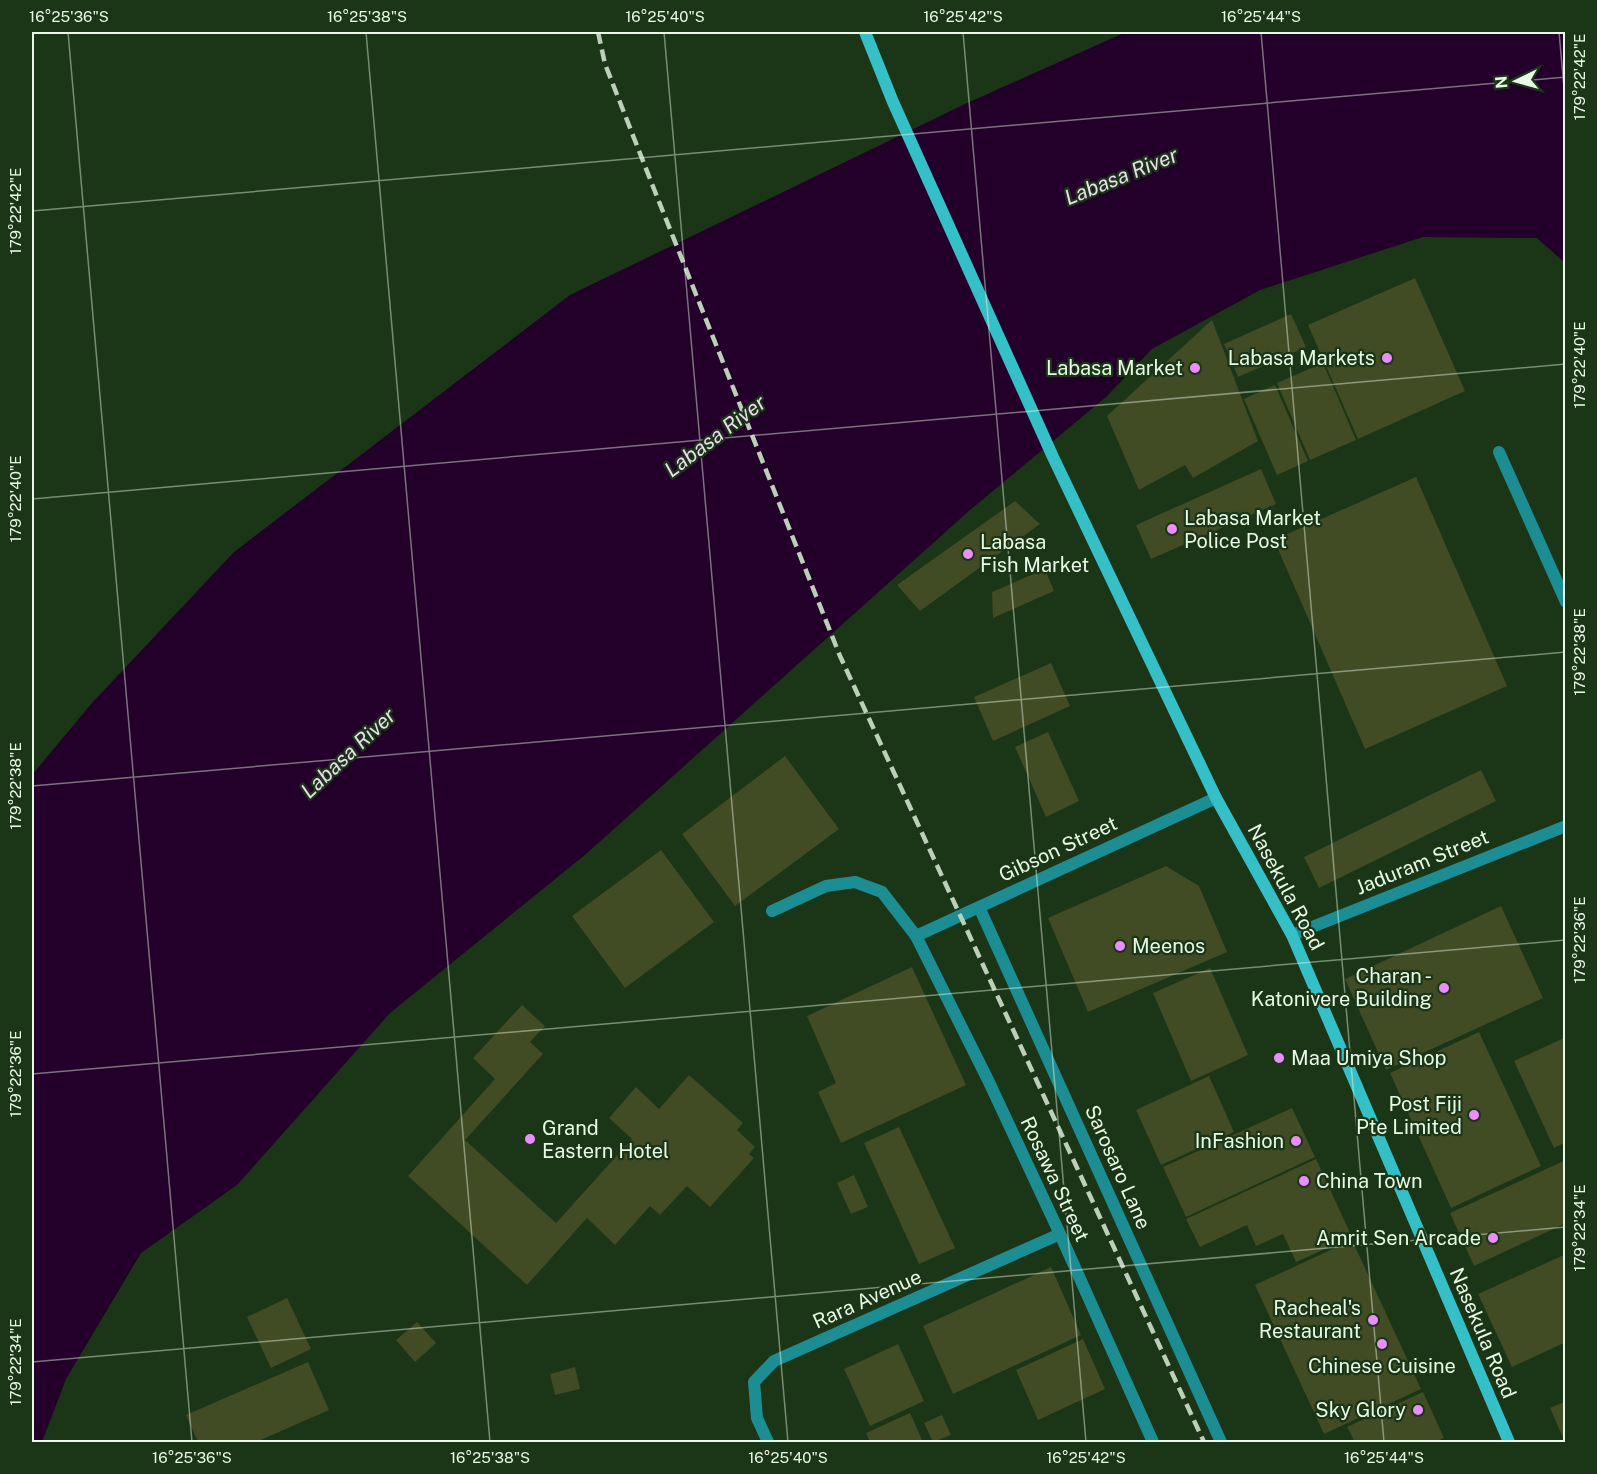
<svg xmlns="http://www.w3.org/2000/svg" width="1597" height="1474" font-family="'Public Sans',sans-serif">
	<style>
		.water { fill: #23002a }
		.building { fill: #414b24 }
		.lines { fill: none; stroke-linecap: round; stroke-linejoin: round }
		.service { stroke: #1d8d94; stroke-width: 12 }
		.minor { stroke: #1d8d94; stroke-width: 12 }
		.secondary { stroke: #35bfc7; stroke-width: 12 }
		.rail { stroke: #bccfb9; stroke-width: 4.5; stroke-dasharray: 12 6; stroke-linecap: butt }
		.ticks { fill: none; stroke: #e8f9e5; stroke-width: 1.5; stroke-opacity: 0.45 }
		.poi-dot { fill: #ea8dfd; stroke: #1b3517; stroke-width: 2 }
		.labels { text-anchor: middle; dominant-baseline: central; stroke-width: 4.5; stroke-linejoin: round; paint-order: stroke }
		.poi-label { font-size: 20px; fill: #e8f9e5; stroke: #1b3517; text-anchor: end }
		.street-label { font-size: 20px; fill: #e8f9e5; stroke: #1b3517 }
		.water-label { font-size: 21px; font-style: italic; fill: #eddbf1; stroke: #1b3517 }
		.neatline { fill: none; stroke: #e8f9e5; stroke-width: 2 }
		.ticks-label { font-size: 15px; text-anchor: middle; fill: #e8f9e5 }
	</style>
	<rect width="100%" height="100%" fill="#1b3517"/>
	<!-- water -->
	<path class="water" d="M1126 32H1565V263L1537 238 1423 237 1260 290 1152 349 1106 397 970 510 586 854 390 1013 237 1185 141 1253 66 1379 42 1442H32V775L92 703 234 552 570 295 965 104Z"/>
	<!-- building -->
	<path class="building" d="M1415 278 1465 391 1358 439 1308 325Z
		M1291 314 1306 347 1238 377 1224 344Z
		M1212 320 1258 441 1193 478 1185 465 1139 490 1107 416Z
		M1323 363 1356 440 1310 460 1277 383Z
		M1275 385 1308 461 1277 475 1244 399Z
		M1261 469 1276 504 1151 559 1136 525Z
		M1416 477 1507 686 1365 749 1274 540Z
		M1015 501 1040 524 920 611 897 585Z
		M1045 569 1054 591 993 618 992 592Z
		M1051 663 1070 706 993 741 974 697Z
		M1048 732 1079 801 1046 817 1015 747Z
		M785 756 839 829 735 906 682 834Z
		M1481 770 1496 801 1319 888 1304 857Z
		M661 850 714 922 625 988 572 916Z
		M1166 866 1199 886 1227 952 1088 1012 1048 918Z
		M1501 906 1543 998 1386 1070 1345 979Z
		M912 967 966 1085 841 1143 818 1092 836 1083 807 1016Z
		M1210 968 1248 1055 1191 1081 1153 993Z
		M522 1005 545 1026 530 1042 543 1054 465 1140 556 1223 632 1139 609 1118 636 1087 659 1109 689 1075 743 1123 737 1130 755 1147 749 1154 754 1158 710 1207 687 1186 660 1215 650 1206 615 1245 587 1218 527 1285 408 1176 495 1079 473 1058Z
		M1479 1032 1541 1166 1451 1208 1390 1073Z
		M1566 1037V1142L1554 1148 1514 1061Z
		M1209 1076 1234 1132 1161 1165 1136 1110Z
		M1292 1108 1315 1157 1186 1217 1163 1167Z
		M899 1127 955 1248 919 1264 864 1143Z
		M1316 1159 1352 1237 1296 1262 1283 1234 1256 1246 1247 1225 1200 1247 1186 1219Z
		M1566 1160V1223L1474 1266 1450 1213Z
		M854 1175 868 1207 851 1214 837 1183Z
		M1352 1240 1421 1389 1324 1434 1255 1285Z
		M1566 1254V1342L1512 1367 1478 1294Z
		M1051 1267 1081 1335 953 1394 923 1326Z
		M287 1298 311 1349 271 1368 247 1317Z
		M417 1322 436 1343 415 1362 396 1340Z
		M1083 1339 1105 1389 1038 1420 1016 1370Z
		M898 1344 924 1401 870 1426 844 1369Z
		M308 1362 329 1410 256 1442H198L186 1415Z
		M575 1367 580 1389 555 1395 550 1374Z
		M1423 1392 1444 1438 1434 1442H1355L1347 1427Z
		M1566 1401V1442H1565L1550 1408Z
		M910 1413 923 1442H870L866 1433Z
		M942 1415 951 1435 933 1442 924 1423Z"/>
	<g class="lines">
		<!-- service -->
		<path class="service" d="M1499 452 1566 602
			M772 911 826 886 855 882 882 892 916 936"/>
		<!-- minor -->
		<path class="minor" d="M979 907 1221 1442
			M1292 935 1566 826
			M768 1442 757 1418 754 1382 774 1361 1060 1234
			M1153 1442 1060 1234 988 1080 916 936 1216 798"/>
		<!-- secondary -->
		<path class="secondary" d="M865 32 893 102 1053 457 1216 798 1292 935 1509 1442"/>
		<!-- rail -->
		<path class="rail" d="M598 32 605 64 652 184 840 656 1204 1442"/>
	</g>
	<!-- ticks -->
	<path class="ticks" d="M68 32 192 1442M366 32 490 1442M664 32 788 1442M963 32 1086 1442M1261 32 1384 1442M1559 32 1566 110M32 211 1566 77M32 499 1566 364M32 786 1566 652M32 1074 1566 940M32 1362 1566 1227"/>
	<!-- markers -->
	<g class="poi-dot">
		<circle cx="1387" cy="358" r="6"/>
		<circle cx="1195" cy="368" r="6"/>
		<circle cx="1172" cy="529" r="6"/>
		<circle cx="968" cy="554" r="6"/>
		<circle cx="1120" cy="946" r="6"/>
		<circle cx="1444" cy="988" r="6"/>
		<circle cx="1279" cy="1058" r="6"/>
		<circle cx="1474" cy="1115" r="6"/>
		<circle cx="530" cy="1139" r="6"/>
		<circle cx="1296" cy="1141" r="6"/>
		<circle cx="1304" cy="1181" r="6"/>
		<circle cx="1493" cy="1238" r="6"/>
		<circle cx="1373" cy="1320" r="6"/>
		<circle cx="1382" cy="1344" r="6"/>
		<circle cx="1418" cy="1410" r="6"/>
	</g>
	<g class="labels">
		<!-- poi labels -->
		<g class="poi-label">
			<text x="1375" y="358">Labasa Markets</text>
			<text x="1183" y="368">Labasa Market</text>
			<text x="1184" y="518" text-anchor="start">Labasa Market<tspan x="1184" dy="23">Police Post</tspan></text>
			<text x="980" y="542" text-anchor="start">Labasa<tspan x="980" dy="23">Fish Market</tspan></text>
			<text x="1132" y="946" text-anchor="start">Meenos</text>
			<text x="1432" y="976">Charan -<tspan x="1432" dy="23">Katonivere Building</tspan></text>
			<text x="1291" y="1058" text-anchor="start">Maa Umiya Shop</text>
			<text x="1462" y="1104">Post Fiji<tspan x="1462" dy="23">Pte Limited</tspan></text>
			<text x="542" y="1128" text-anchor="start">Grand<tspan x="542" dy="23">Eastern Hotel</tspan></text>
			<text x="1284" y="1141">InFashion</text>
			<text x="1316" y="1181" text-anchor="start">China Town</text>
			<text x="1481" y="1238">Amrit Sen Arcade</text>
			<text x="1361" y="1308">Racheal's<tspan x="1361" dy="23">Restaurant</tspan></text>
			<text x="1382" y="1366" text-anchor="middle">Chinese Cuisine</text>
			<text x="1406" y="1410">Sky Glory</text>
		</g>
		<!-- street labels -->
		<g class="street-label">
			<text transform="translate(1058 849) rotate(-25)">Gibson Street</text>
			<text transform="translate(1422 862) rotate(-22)">Jaduram Street</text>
			<text transform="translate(1286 887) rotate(62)">Nasekula Road</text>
			<text transform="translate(1118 1167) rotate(66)">Sarosaro Lane</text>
			<text transform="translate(1055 1179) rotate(65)">Rosawa Street</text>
			<text transform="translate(867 1299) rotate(-24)">Rara Avenue</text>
			<text transform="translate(1483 1333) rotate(67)">Nasekula Road</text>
		</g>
		<!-- water labels -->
		<g class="water-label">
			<text transform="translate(1121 176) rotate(-22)">Labasa River</text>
			<text transform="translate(715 436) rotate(-37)">Labasa River</text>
			<text transform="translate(348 753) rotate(-43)">Labasa River</text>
		</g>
	</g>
	<!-- border -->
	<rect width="1597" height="1474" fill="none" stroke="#1b3517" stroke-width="66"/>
	<!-- north arrow -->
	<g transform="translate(1516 81) rotate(265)" stroke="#1b3517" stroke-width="4.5" paint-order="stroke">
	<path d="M0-4.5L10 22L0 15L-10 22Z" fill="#e8f9e5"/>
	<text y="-9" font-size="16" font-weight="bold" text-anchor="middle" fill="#e8f9e5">N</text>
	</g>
	<rect x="33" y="33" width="1531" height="1408" class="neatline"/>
	<g class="ticks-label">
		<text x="69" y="22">16°25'36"S</text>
		<text x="367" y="22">16°25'38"S</text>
		<text x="665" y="22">16°25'40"S</text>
		<text x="963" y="22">16°25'42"S</text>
		<text x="1261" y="22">16°25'44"S</text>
		<text transform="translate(1580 77) rotate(-90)" y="5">179°22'42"E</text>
		<text transform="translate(16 211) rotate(-90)" y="5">179°22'42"E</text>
		<text transform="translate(1580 365) rotate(-90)" y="5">179°22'40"E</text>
		<text transform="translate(16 499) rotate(-90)" y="5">179°22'40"E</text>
		<text transform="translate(1580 652) rotate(-90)" y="5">179°22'38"E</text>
		<text transform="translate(16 786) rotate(-90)" y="5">179°22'38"E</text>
		<text transform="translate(1580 940) rotate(-90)" y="5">179°22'36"E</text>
		<text transform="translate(16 1074) rotate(-90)" y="5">179°22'36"E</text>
		<text transform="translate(1580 1228) rotate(-90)" y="5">179°22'34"E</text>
		<text transform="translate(16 1362) rotate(-90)" y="5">179°22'34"E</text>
		<text x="192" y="1463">16°25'36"S</text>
		<text x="490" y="1463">16°25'38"S</text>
		<text x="788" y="1463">16°25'40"S</text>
		<text x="1086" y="1463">16°25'42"S</text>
		<text x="1384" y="1463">16°25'44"S</text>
	</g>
</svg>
